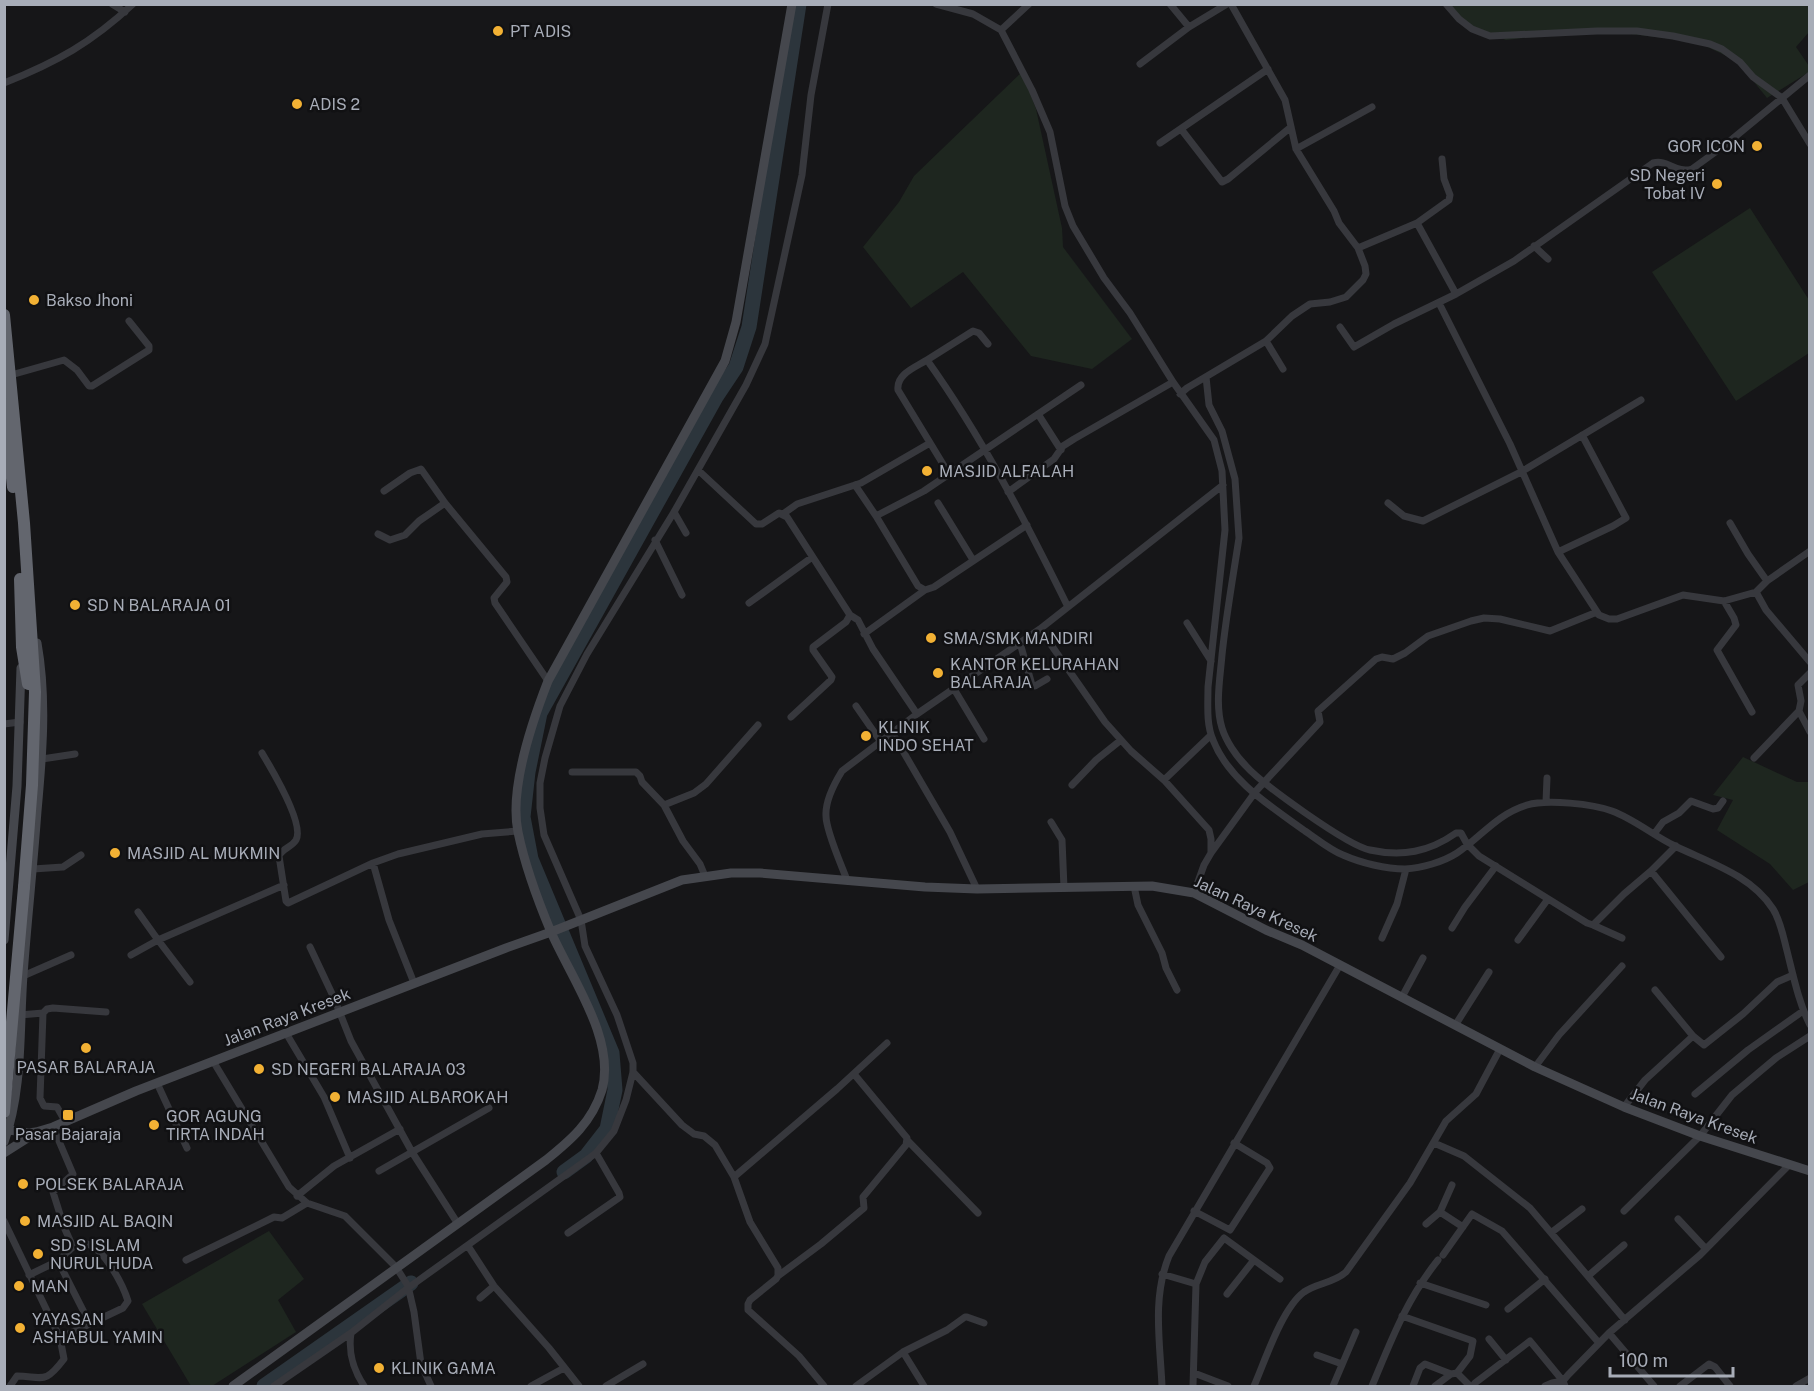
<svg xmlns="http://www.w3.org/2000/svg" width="1814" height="1391" font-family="'Public Sans',sans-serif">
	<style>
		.green { fill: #1e261f }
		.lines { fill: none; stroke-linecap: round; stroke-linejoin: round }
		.river { stroke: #2c353c; stroke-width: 15 }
		.street { stroke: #37383d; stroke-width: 7 }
		.secondary { stroke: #45474d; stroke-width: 9 }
		.highway { stroke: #63666e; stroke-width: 12 }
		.highway-bridge { stroke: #63666e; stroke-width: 12 }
		.poi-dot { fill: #f2b134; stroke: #111113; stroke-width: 2 }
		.labels { text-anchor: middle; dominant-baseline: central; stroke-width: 5; stroke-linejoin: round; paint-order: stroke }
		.poi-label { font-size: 16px; fill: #a8adb8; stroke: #111113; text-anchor: start }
		.street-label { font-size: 16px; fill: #a8adb8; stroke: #111113 }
	</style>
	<rect width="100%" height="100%" fill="#161618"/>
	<!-- green -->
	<path class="green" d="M1450 5H1809V32L1796 47 1809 66V72L1767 98 1737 61 1697 42 1598 30 1506 40 1467 26Z
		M1022 72 1036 109 1062 228 1063 247 1132 339 1092 369 1031 356 963 272 911 308 863 247 899 202 914 176Z
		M1750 208 1809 300V353L1736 401 1652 272Z
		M1743 757 1797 782H1809V882L1793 890 1770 864 1717 830 1733 800 1713 795Z
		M269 1231 304 1279 278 1300 296 1332 212 1386H191L142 1304Z"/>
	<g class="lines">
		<!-- river -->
		<path class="river" d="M564 1172 586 1156 607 1129 615 1090 612 1053 531 859 523 817 528 772 540 713 716 397 736 367 749 327 799 4
			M264 1386 411 1283"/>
		<!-- street -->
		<path class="street" d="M112 4 125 12
			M936 4 973 14 1001 30 1032 90 1050 132 1065 206 1073 226 1104 278 1130 313 1173 382 1214 440 1222 471 1225 530 1208 687C1208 704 1206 724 1213 740 1229 781 1272 807 1305 831 1317 839 1330 850 1343 855 1361 863 1386 869 1405 869 1422 868 1443 862 1457 853 1481 837 1497 814 1527 805 1547 799 1593 804 1612 811 1634 819 1654 836 1675 846 1710 863 1751 875 1773 909 1780 920 1783 935 1786 947 1793 974 1798 1001 1810 1025
			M1170 4 1189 27
			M1231 4 1285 100 1296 149 1334 211 1339 223 1358 248
			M1446 4 1459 19 1472 29 1490 36 1597 31H1637L1673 36 1710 44 1722 49 1740 62 1753 77 1782 98 1810 144
			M1001 30 1029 4
			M1140 64 1189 27 1227 4
			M4 83C57 62 91 43 133 4
			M1181 129 1222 182 1228 179 1291 127
			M1160 143 1268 69
			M1296 149 1372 107
			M1417 223 1449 200 1450 195 1444 179 1442 159
			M1534 246 1548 259
			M1439 303 1510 444 1558 552 1599 615 1609 619H1617L1683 595 1724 601 1756 592 1767 581 1810 551
			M1340 327 1354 347 1394 324 1456 294
			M1266 341 1283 369
			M988 344 979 333 973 331 927 360C982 437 1026 522 1068 607
			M927 360C916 367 896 374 898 390L949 474
			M11 375 64 360 77 370 89 386H92L149 350V346L129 321
			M1206 377 1209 405 1222 431 1235 479 1239 538C1233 577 1226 616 1222 655 1220 679 1215 705 1222 728 1226 741 1236 756 1246 766 1262 784 1348 846 1370 850 1402 857 1429 852 1456 833H1461L1467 844 1479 856 1587 923 1593 925 1624 894 1651 871
			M1180 394 1187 388 1266 341 1292 316 1310 304 1330 302 1346 297 1363 280 1366 274 1365 266 1358 248 1417 223 1456 294 1514 261 1653 163C1668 159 1676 174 1692 169L1725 145 1810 75
			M1038 414 1061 450
			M698 470 756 524H762L779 513 787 517 850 615 846 622 813 647V650L832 677 831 680 791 717
			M855 485 876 516
			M384 491 410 473 421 469 445 503 506 577 507 582 494 598 495 603 548 681
			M1008 492 1054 459 1063 446 1074 439 1173 382
			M938 503 973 560
			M1388 503 1404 516 1423 521 1521 472 1641 400
			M674 512 686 533
			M783 514 797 504 861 483 930 443
			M1730 523 1748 554 1767 581
			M1027 525 934 587 925 590 918 586 876 516 924 491 1081 385
			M378 534 390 540 405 535 419 521 445 503
			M655 540 682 595
			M1558 552 1613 526 1626 518 1582 435
			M1756 592 1766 610 1810 662
			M1724 601 1734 618 1736 625 1717 650 1752 712
			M749 603 811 558
			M850 615 858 620 873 649 917 714
			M1187 623 1211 661
			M1040 629 1105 722 1131 751 1164 780 1209 830 1211 839V852
			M864 634 925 590
			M1020 643 1032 685 1035 686 1047 679
			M954 689 984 739
			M856 706 881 742
			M1799 711 1810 732
			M4 724 20 722
			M893 734 950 832 977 889
			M262 753C271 768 305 824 296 840 291 848 282 848 279 856L286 901 288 903 373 863 398 854 482 834 518 831
			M1754 758 1799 711 1801 701 1798 685 1810 673
			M42 759 75 754
			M572 772H636L640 776 642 782 664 805 683 841 700 864 705 876
			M1164 780 1211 735
			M1072 785 1096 760 1121 740
			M1546 802 1547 778
			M664 805 694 793 706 784 758 725
			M1051 822 1062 840 1064 888
			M1654 834 1663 822 1679 813 1691 801 1713 809 1718 808 1723 801
			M1676 846 1651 871 1721 957
			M373 863 389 920 414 983
			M33 869 63 867 81 855
			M847 880C841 864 826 831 826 816 825 801 834 784 842 771L917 714 1040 629 1223 485
			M1134 886 1138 905 1162 953 1166 968 1177 990
			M1194 893 1204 865 1211 853 1256 791 1320 722 1318 711 1376 659 1382 657 1393 659 1405 653 1428 636 1471 621 1484 618 1500 619 1550 631 1597 612
			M138 912 158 940 284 885
			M1593 925 1622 938
			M1452 928 1465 907 1496 866
			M1382 938 1397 904 1406 869
			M1518 940 1548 899
			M310 947 334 998 351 1041 412 1152 458 1224
			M131 955 158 940 190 982
			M23 976 71 955
			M1655 990 1693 1036 1704 1045 1743 1014 1777 982 1793 975
			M1402 997 1423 958
			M43 1013 40 1098 44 1106 57 1107 65 1121
			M20 1015 43 1013 47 1009 53 1008 106 1012
			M1456 1024 1489 972
			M286 1033 324 1097 350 1158
			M213 1061 289 1187 307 1203 345 1216 396 1267 408 1286 414 1312 421 1364 431 1386
			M1535 1067 1559 1035 1622 966
			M633 1072 682 1125 694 1134 704 1136 715 1145 734 1177 837 1089 887 1043
			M157 1083 187 1148
			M1695 1094 1748 1050 1803 1011
			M1624 1107 1645 1080 1693 1036
			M908 1141 978 1213
			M1434 1143 1464 1156 1530 1208 1625 1320
			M379 1171 489 1108
			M734 1177 750 1222 778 1268V1276L776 1279 750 1300 748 1304V1310L799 1356 824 1386
			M297 1196 334 1166 400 1129
			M1194 1211 1230 1230 1270 1168 1267 1163 1234 1143
			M1624 1211 1700 1136 1732 1095 1776 1058 1810 1036
			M1440 1212 1463 1227
			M1678 1219 1706 1249
			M4 1221 60 1338
			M1426 1224 1440 1212 1452 1185
			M1552 1232 1582 1209
			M568 1233 620 1197 619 1193 596 1153
			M468 1246 494 1286 549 1348 579 1386
			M1443 1255 1472 1214 1502 1231 1599 1343
			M186 1260 274 1217 282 1218 307 1203
			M58 1261 90 1324
			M1162 1274 1196 1284 1193 1386
			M29 1275 58 1261 73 1247
			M778 1276 821 1244 864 1208 863 1197 906 1145 907 1138 854 1074
			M1588 1276 1624 1245
			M1420 1283 1486 1305
			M1196 1284 1205 1262 1224 1238 1280 1279
			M1227 1294 1254 1260
			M480 1298 494 1286
			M1508 1309 1545 1279
			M1402 1316 1473 1341 1470 1356 1457 1373
			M351 1333C348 1353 353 1369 364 1386
			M1609 1333 1654 1386
			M1489 1339 1506 1360
			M903 1352 924 1386
			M1317 1355 1342 1364
			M1194 1373 1228 1386
			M1475 1383 1530 1341 1563 1381
			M10 1386 17 1376C44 1377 45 1384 64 1359L60 1338 123 1308 128 1301C123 1285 104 1248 87 1244 82 1243 78 1245 73 1247L64 1227 53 1192 73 1174 53 1127
			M274 1386 351 1333 408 1288 585 1161 596 1153 614 1131 626 1100 633 1072V1063L617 1015 585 946 581 920 544 835 540 808V783L545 758 560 706 587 654 674 512 746 385 765 344 802 175 811 95 828 4
			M531 1386 564 1368
			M606 1386 643 1364
			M856 1386 903 1352 947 1330 965 1317H967L984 1323
			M1162 1386C1160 1342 1152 1298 1169 1256L1340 965
			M1254 1386C1265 1361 1282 1308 1304 1292 1317 1283 1334 1283 1346 1272L1410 1183 1446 1121 1476 1094 1500 1049
			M1333 1386 1356 1332
			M1372 1386C1391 1341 1406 1300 1438 1260
			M1413 1386 1420 1368 1425 1364 1451 1374
			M1435 1386 1451 1374 1457 1373 1470 1386
			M1545 1386 1552 1383 1563 1381
			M1565 1386 1563 1381 1568 1375 1609 1333 1700 1255 1789 1165
			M1680 1386 1709 1364 1715 1367 1730 1386
			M1796 1386 1810 1378"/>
		<!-- secondary -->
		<path class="secondary" d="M4 940 17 786 21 668
			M4 1129 28 1133 36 1132 53 1127 136 1091 506 948 551 932 682 880 731 873H760L925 887 977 889 1152 886 1194 893 1266 930 1302 945 1535 1067 1624 1107 1700 1136 1810 1171
			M4 1142C23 1089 19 1030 23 975 27 920 33 866 37 811 42 756 47 699 37 643
			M4 1153 34 1134
			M233 1386 546 1160C571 1140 592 1122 602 1090 616 1039 571 978 551 932 538 901 525 866 518 832 509 789 532 722 548 681L725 361 736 322 792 4"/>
		<!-- highway -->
		<path class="highway" d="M4 315 24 523 35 692 32 785 24 887
			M4 405 13 487
			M20 579 22 647 28 684"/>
		<!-- highway-bridge -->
		<path class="highway-bridge" d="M4 1112 24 887"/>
	</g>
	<!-- markers -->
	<g class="poi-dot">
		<circle cx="498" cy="31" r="6"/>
		<circle cx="297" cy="104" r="6"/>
		<circle cx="1757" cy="146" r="6"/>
		<circle cx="1717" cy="184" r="6"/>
		<circle cx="34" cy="300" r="6"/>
		<circle cx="927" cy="471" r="6"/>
		<circle cx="75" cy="605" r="6"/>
		<circle cx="931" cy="638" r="6"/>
		<circle cx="938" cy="673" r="6"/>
		<circle cx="866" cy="736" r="6"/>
		<circle cx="115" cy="853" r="6"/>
		<circle cx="86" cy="1048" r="6"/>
		<circle cx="259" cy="1069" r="6"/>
		<circle cx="335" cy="1097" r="6"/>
		<rect x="62" y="1109" width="12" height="12" rx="3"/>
		<circle cx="154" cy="1125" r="6"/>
		<circle cx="23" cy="1184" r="6"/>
		<circle cx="25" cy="1221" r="6"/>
		<circle cx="38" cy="1254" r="6"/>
		<circle cx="19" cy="1286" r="6"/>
		<circle cx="20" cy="1328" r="6"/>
		<circle cx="379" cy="1368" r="6"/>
	</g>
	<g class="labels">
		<!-- poi labels -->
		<g class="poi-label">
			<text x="510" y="31">PT ADIS</text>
			<text x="309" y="104">ADIS 2</text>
			<text x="1745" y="146" text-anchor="end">GOR ICON</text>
			<text x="1705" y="175" text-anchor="end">SD Negeri<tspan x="1705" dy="18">Tobat IV</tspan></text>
			<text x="46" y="300">Bakso Jhoni</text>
			<text x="939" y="471">MASJID ALFALAH</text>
			<text x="87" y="605">SD N BALARAJA 01</text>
			<text x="943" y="638">SMA/SMK MANDIRI</text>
			<text x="950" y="664">KANTOR KELURAHAN<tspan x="950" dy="18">BALARAJA</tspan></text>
			<text x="878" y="727">KLINIK<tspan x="878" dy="18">INDO SEHAT</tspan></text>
			<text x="127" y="853">MASJID AL MUKMIN</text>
			<text x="86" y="1067" text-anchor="middle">PASAR BALARAJA</text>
			<text x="271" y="1069">SD NEGERI BALARAJA 03</text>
			<text x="347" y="1097">MASJID ALBAROKAH</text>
			<text x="166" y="1116">GOR AGUNG<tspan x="166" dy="18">TIRTA INDAH</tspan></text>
			<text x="68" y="1134" text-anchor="middle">Pasar Bajaraja</text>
			<text x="35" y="1184">POLSEK BALARAJA</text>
			<text x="37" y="1221">MASJID AL BAQIN</text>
			<text x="50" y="1245">SD S ISLAM<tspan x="50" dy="18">NURUL HUDA</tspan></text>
			<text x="31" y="1286">MAN</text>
			<text x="32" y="1319">YAYASAN<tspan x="32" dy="18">ASHABUL YAMIN</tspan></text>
			<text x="391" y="1368">KLINIK GAMA</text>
		</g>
		<!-- street labels -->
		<g class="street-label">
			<text transform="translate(1256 909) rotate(25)">Jalan Raya Kresek</text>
			<text transform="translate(287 1017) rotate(-21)">Jalan Raya Kresek</text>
			<text transform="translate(1694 1116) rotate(20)">Jalan Raya Kresek</text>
		</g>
	</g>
	<!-- border -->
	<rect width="1814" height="1391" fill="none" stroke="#a8adb8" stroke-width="12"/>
	<!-- scale -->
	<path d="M1610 1367v9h123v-9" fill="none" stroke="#a8adb8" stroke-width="3"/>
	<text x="1619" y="1367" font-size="18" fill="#a8adb8" stroke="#111113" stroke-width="4.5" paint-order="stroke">100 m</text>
</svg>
